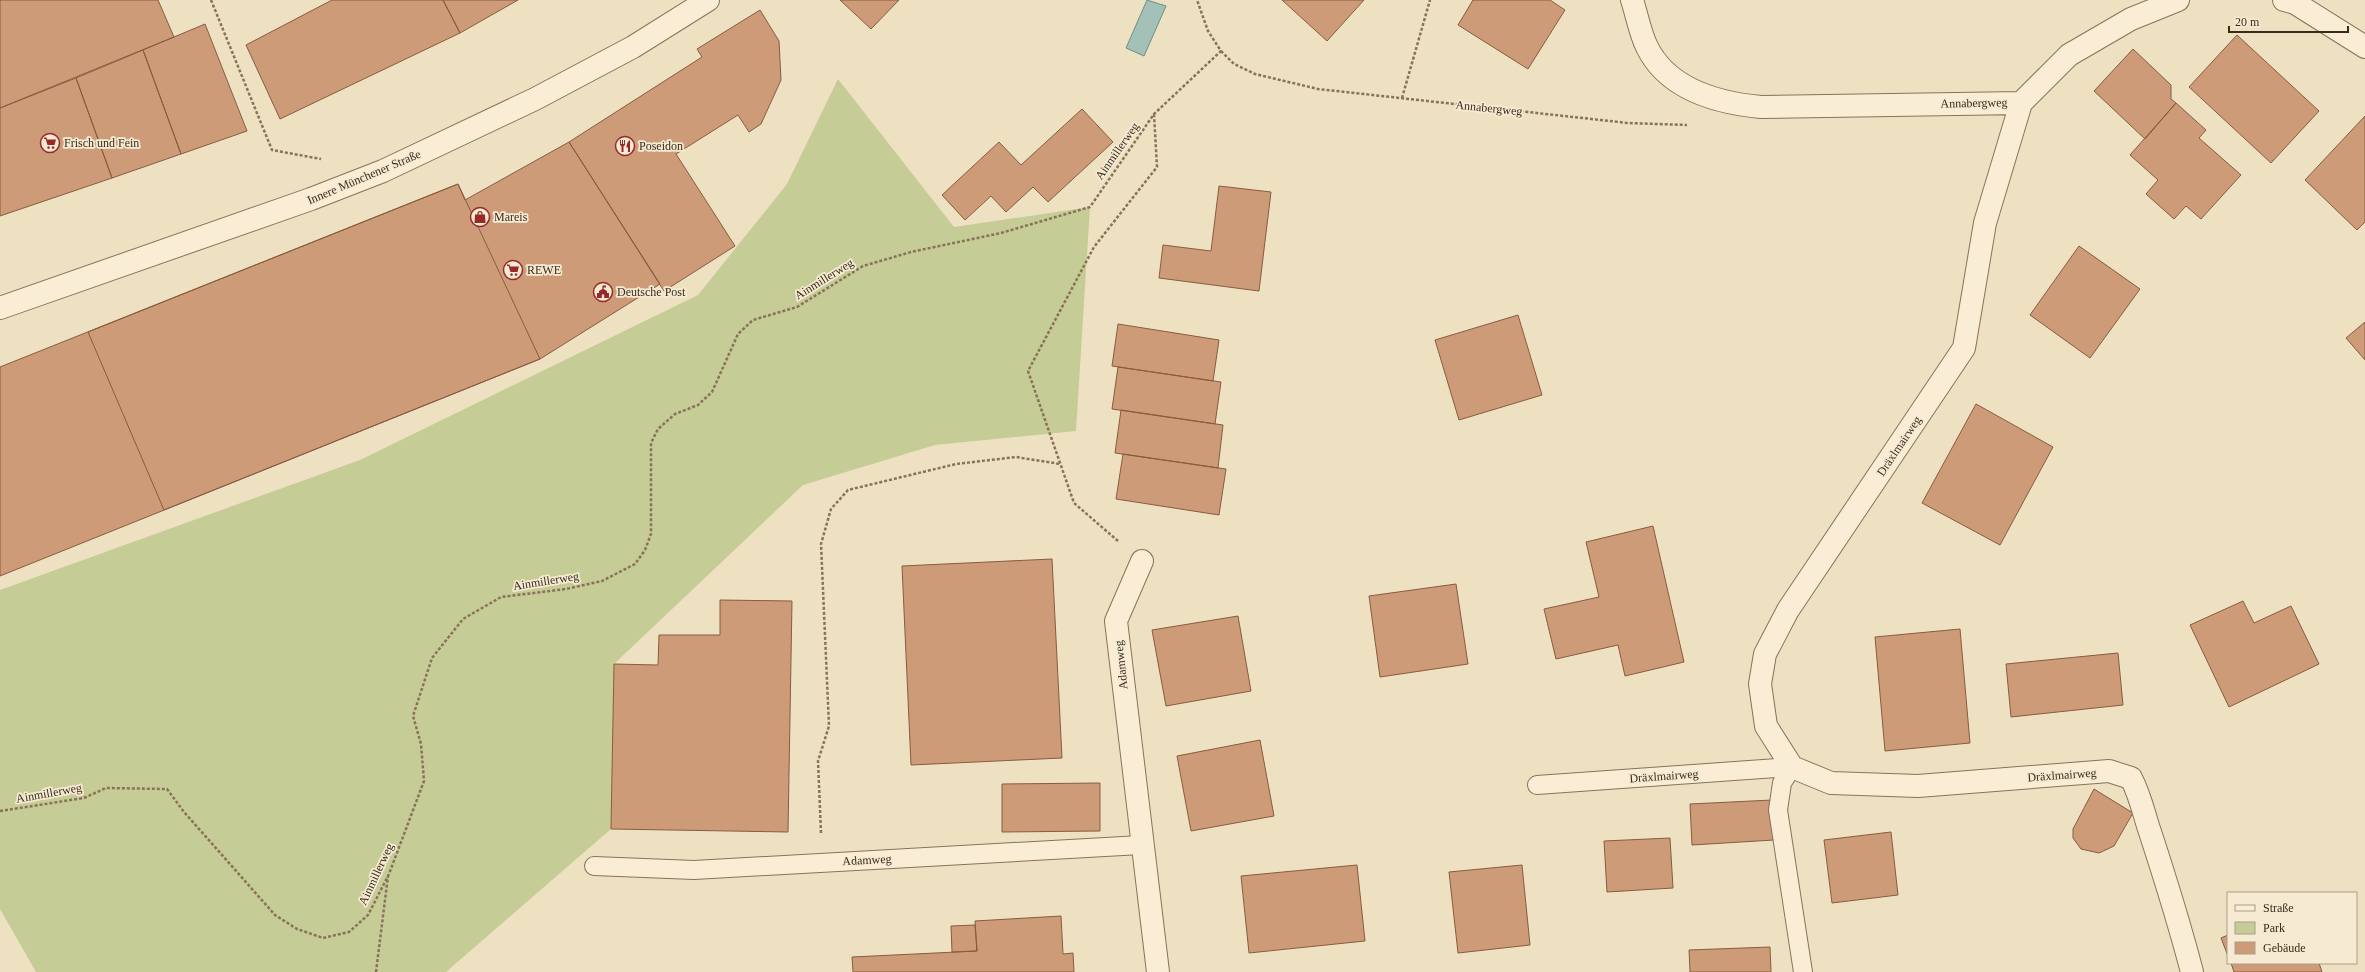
<svg xmlns="http://www.w3.org/2000/svg" width="2365" height="972" font-family="'Times New Roman',serif">
	<style>
		.green { fill: #c6cc96 }
		.water { fill: #a4c1b8; stroke: #6b8f86 }
		.building { fill: #cd9b77; stroke: #875c3f }
		.lines { fill: none; stroke-linecap: round; stroke-linejoin: round }
		.service-casing { stroke: #887259; stroke-width: 20 }
		.minor-casing { stroke: #887259; stroke-width: 24 }
		.path { stroke: #887259; stroke-width: 2.5; stroke-dasharray: 3 2; stroke-linecap: butt }
		.service { stroke: #f9eed5; stroke-width: 18 }
		.minor { stroke: #f9eed5; stroke-width: 22 }
		.labels { text-anchor: middle; dominant-baseline: central; stroke-width: 3.5; stroke-linejoin: round; paint-order: stroke }
		.street-label { font-size: 12px; fill: #382a1d; stroke: #f6ebd2 }
		.poi-label { font-size: 12px; fill: #382a1d; stroke: #f6ebd2; text-anchor: start }
	</style>
	<rect width="100%" height="100%" fill="#eee1c2"/>
	<!-- green -->
	<path class="green" d="M838 79 954 227 1090 207 1076 431 935 445 803 485 614 664 611 829 446 972H36L0 909V590L360 460 698 295 787 184Z"/>
	<!-- water -->
	<path class="water" d="M1147 0 1166 6 1144 56 1126 48Z"/>
	<!-- building -->
	<path class="building" d="M0 0H158L174 37 0 108Z
		M332 0H443L460 33 280 119 246 45Z
		M443 0H518L460 33Z
		M840 0H899L871 29Z
		M1282 0H1364L1327 41Z
		M1473 0H1550L1565 10 1528 69 1458 25Z
		M760 10 779 41 781 80 761 124 749 132 738 115 676 154 735 246 664 291 569 142 702 57 697 49Z
		M205 24 247 131 181 154 143 50Z
		M2237 35 2319 111 2271 163 2189 87Z
		M2133 49 2171 85V99L2176 103 2145 139 2094 91Z
		M143 50 181 154 112 178 76 78Z
		M76 78 112 178 0 216V108Z
		M2176 103 2206 130 2199 138 2241 175 2201 219 2186 206 2174 219 2146 194 2158 180 2130 155Z
		M1082 109 1113 142 1048 202 1033 187 1006 212 991 196 965 220 942 195 999 142 1021 165Z
		M2365 116V222L2357 230 2305 180Z
		M569 142 660 284 540 359 0 576V367L458 184 465 200Z
		M458 184 540 359 164 510 88 332Z
		M1219 186 1271 192 1259 291 1159 278 1163 245 1211 251Z
		M2079 246 2140 289 2090 358 2030 315Z
		M1518 315 1542 395 1459 420 1435 340Z
		M2365 322V360L2346 338Z
		M1118 324 1219 340 1213 381 1112 366Z
		M1118 367 1221 382 1215 424 1112 409Z
		M1976 404 2053 447 2000 545 1922 503Z
		M1121 410 1223 425 1218 468 1115 453Z
		M1123 454 1226 469 1219 515 1116 499Z
		M1653 526 1684 662 1625 676 1618 645 1556 659 1544 609 1599 597 1586 542Z
		M1052 559 1062 758 911 765 902 566Z
		M1456 584 1468 664 1380 677 1369 596Z
		M720 600 792 601 788 832 611 829 614 664 658 665 659 635H720Z
		M2243 601 2254 623 2291 606 2319 664 2229 707 2190 625Z
		M1238 616 1251 691 1166 706 1152 630Z
		M1960 629 1970 743 1885 751 1875 637Z
		M2118 653 2123 705 2011 717 2006 664Z
		M1260 740 1274 816 1191 831 1177 756Z
		M1100 783V831L1002 832V784Z
		M2094 789 2133 813 2114 846 2099 853 2081 849 2073 838V829Z
		M1772 800 1774 840 1692 845 1690 804Z
		M1891 832 1898 895 1832 903 1824 840Z
		M1670 838 1673 888 1607 892 1604 841Z
		M1357 865 1365 941 1249 953 1241 876Z
		M1522 865 1530 945 1458 953 1449 872Z
		M1061 916 1063 954 1073 953 1074 972H853L852 957 977 951 975 921Z
		M975 925 977 951 952 952 951 926Z
		M2228 935V956L2221 938Z
		M1770 947 1771 972H1690L1689 950Z
		M2231 963H2319L2322 972H2234Z"/>
	<g class="lines">
		<!-- service casing -->
		<g class="service-casing">
			<path id="service" d="M1792 767 1782 783 1778 810 1803 972
				M1537 785 1792 767
				M594 866 694 870 1141 845"/>
		</g>
		<!-- minor casing -->
		<g class="minor-casing">
			<path id="minor" d="M1632 0C1637 15 1640 33 1647 47 1668 90 1718 103 1761 107L2021 103 2069 55 2131 19 2178 0
				M2284 0 2295 3 2365 47
				M2021 103 1985 223 1964 348 1788 610 1765 654 1760 684 1766 726 1792 767 1831 783 1918 786 2109 771 2131 778C2141 797 2144 815 2151 835 2166 881 2180 926 2192 972
				M0 308 311 199 383 171 535 99 633 47 708 0
				M1142 561 1116 621 1158 972"/>
		</g>
		<!-- path -->
		<path class="path" d="M211 0 272 150 321 159
			M1221 51 1234 64 1255 74 1318 89 1628 123 1687 125
			M1402 98 1430 0
			M1118 541 1074 503 1028 371 1094 247 1157 167 1154 114
			M0 811 84 798 106 788 167 789 184 812 275 915 297 929 323 938 349 932 368 915 389 874 424 781 421 744 413 716 432 658 463 619 501 597 566 589 602 581 635 564 645 550 651 534V443L658 429 675 414 698 405 712 392 738 334 753 320 797 307 863 266 911 252 1001 233 1090 207 1154 114 1221 51 1208 31 1197 0
			M821 833 818 761 829 726 821 544 831 509 848 490 956 464 1016 457 1060 464
			M376 972 388 876"/>
		<!-- service -->
		<use href="#service" class="service"/>
		<!-- minor -->
		<use href="#minor" class="minor"/>
	</g>
	<!-- icons -->
	<defs>
		<g id="supermarket-ring" transform="scale(1)"><circle r="9.5" fill="#f6ebd2" stroke="#972929" stroke-width="1.5"/><path d="M-6-5.5h2.5l.6 2H6L4.5 2H-2.5L-4.4-4H-6ZM-1.5 3.2a1.3 1.3 0 1 0 .1 0ZM3 3.2a1.3 1.3 0 1 0 .1 0Z" fill="#972929"/></g>
		<g id="restaurant-ring" transform="scale(1)"><circle r="9.5" fill="#f6ebd2" stroke="#972929" stroke-width="1.5"/><path d="M-5-6h1v4h1v-4h1v4h1v-4h1v5L-1.5 .5V6h-2V.5L-5-1ZM5-6V6H3V1.5H1.5Q1.5-4 5-6Z" fill="#972929"/></g>
		<g id="shop-ring" transform="scale(1)"><circle r="9.5" fill="#f6ebd2" stroke="#972929" stroke-width="1.5"/><path d="M-5-2.5h2.3a2.7 3.5 0 0 1 5.4 0H5L5.5 6h-11ZM-1.5-2.5h3a1.5 2.3 0 0 0-3 0Z" fill="#972929"/></g>
		<g id="civic-ring" transform="scale(1)"><circle r="9.5" fill="#f6ebd2" stroke="#972929" stroke-width="1.5"/><path d="M-.6-6.5H3V-4.5H.6V-3L4-1V1h2V6H-6V1h2V-1L-.6-3ZM-1.2 2.5V6h2.4V2.5Z" fill="#972929"/></g>
	</defs>
	<g fill-rule="evenodd">
		<use href="#supermarket-ring" x="50" y="143"/>
		<use href="#restaurant-ring" x="625" y="146"/>
		<use href="#shop-ring" x="480" y="217"/>
		<use href="#supermarket-ring" x="513" y="270"/>
		<use href="#civic-ring" x="603" y="292"/>
	</g>
	<g class="labels">
		<!-- street labels -->
		<g class="street-label">
			<text transform="translate(1974 103) rotate(-1)">Annabergweg</text>
			<text transform="translate(1489 108) rotate(6)">Annabergweg</text>
			<text transform="translate(1117 151) rotate(-55)">Ainmillerweg</text>
			<text transform="translate(364 177) rotate(-23)">Innere Münchener Straße</text>
			<text transform="translate(824 279) rotate(-32)">Ainmillerweg</text>
			<text transform="translate(1899 446) rotate(-56)">Dräxlmairweg</text>
			<text transform="translate(546 581) rotate(-9)">Ainmillerweg</text>
			<text transform="translate(1121 665) rotate(-96)">Adamweg</text>
			<text transform="translate(2062 775) rotate(-4)">Dräxlmairweg</text>
			<text transform="translate(1664 776) rotate(-4)">Dräxlmairweg</text>
			<text transform="translate(49 793) rotate(-10)">Ainmillerweg</text>
			<text transform="translate(867 860) rotate(-3)">Adamweg</text>
			<text transform="translate(376 874) rotate(-65)">Ainmillerweg</text>
		</g>
		<!-- poi labels -->
		<g class="poi-label">
			<text x="64" y="143">Frisch und Fein</text>
			<text x="639" y="146">Poseidon</text>
			<text x="494" y="217">Mareis</text>
			<text x="527" y="270">REWE</text>
			<text x="617" y="292">Deutsche Post</text>
		</g>
	</g>
	<!-- legend -->
	<rect x="2227" y="892" width="130" height="72" fill="#f6ebd2" stroke="#aa9e8a"/>
	<rect x="2235" y="905" width="20" height="6" fill="#f9eed5" stroke="#aa9e8a"/>
	<text x="2263" y="912" font-size="12" fill="#382a1d">Straße</text>
	<rect x="2235" y="922" width="20" height="12" fill="#c6cc96" stroke="#aa9e8a"/>
	<text x="2263" y="932" font-size="12" fill="#382a1d">Park</text>
	<rect x="2235" y="942" width="20" height="12" fill="#cd9b77" stroke="#aa9e8a"/>
	<text x="2263" y="952" font-size="12" fill="#382a1d">Gebäude</text>
	<!-- scale -->
	<path d="M2229 26v6h119v-6" fill="none" stroke="#382a1d" stroke-width="2"/>
	<text x="2235" y="26" font-size="12" fill="#382a1d" stroke="#f6ebd2" stroke-width="3" paint-order="stroke">20 m</text>
</svg>
